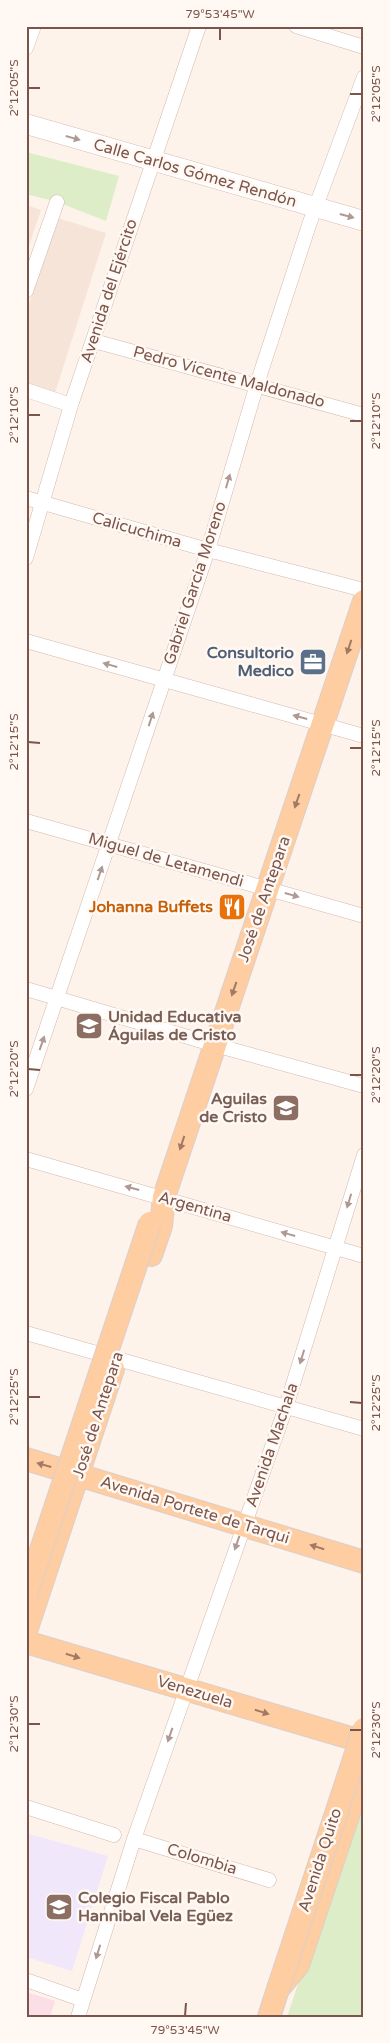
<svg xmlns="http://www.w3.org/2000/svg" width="390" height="2043" font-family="'Varela Round',sans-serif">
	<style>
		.residential { fill: #f6e4d9 }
		.education { fill: #f0e7fb }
		.medical { fill: #fcdee6 }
		.green { fill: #ddedc7 }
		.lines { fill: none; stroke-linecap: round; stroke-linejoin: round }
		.minor-casing { stroke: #d2b9af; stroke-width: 15 }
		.secondary-casing { stroke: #d9bcb1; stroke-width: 21 }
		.primary-casing { stroke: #dacfcd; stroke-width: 24 }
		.minor { stroke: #fff; stroke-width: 14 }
		.secondary { stroke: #fff; stroke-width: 20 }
		.primary { stroke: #fecda2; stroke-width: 22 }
		.primary-bridge-casing { stroke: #dacfcd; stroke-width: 24; stroke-linecap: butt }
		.primary-bridge { stroke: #fecda2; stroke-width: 22 }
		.oneway { fill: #b09993 }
		.oneway2 { fill: #a27965 }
		.ticks { fill: none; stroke: #7b554b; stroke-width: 2 }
		.labels { text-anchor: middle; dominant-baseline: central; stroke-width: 5; stroke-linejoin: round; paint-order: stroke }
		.street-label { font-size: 16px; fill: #7b554b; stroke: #fff8f3 }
		.service-label { font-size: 16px; font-weight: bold; fill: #4e5e75; stroke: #fff8f3; text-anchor: end }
		.food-label { font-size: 16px; font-weight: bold; fill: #c56008; stroke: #fff8f3; text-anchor: end }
		.education-label { font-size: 16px; font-weight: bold; fill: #785e54; stroke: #fff8f3; text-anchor: start }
		.neatline { fill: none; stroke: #7b554b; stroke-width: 2 }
		.ticks-label { font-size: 12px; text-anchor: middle; fill: #7b554b }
	</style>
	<rect width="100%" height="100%" fill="#fef3eb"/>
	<!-- residential -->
	<path class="residential" d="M26 205 41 210 26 255Z
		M58 218 106 233 55 393 26 384V313Z"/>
	<!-- education -->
	<path class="education" d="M26 1833 108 1856 72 1971 26 1957Z"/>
	<!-- medical -->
	<path class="medical" d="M26 1992 55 2001 50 2017H26Z"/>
	<!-- green -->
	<path class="green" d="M26 152 119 176 106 221 57 202 26 194Z
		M364 1789V2017H287Z"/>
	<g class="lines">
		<!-- minor casing -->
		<g class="minor-casing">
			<path id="minor" d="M296 26 364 47
				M26 48 34 26
				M26 291 57 202
				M94 341 364 415
				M26 390 71 405
				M26 498 208 550 364 590
				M26 558 71 405 199 26
				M26 641 364 736
				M26 821 364 916
				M26 989 215 1045 364 1086
				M26 1089 208 550 257 384 310 222 364 77
				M26 1159 364 1256
				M26 1333 364 1429
				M26 1807 114 1835
				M134 1839 269 1880
				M26 1980 83 2000
				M78 2017 134 1839 286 1407 364 1155"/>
		</g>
		<!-- secondary casing -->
		<g class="secondary-casing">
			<path id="secondary" d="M26 124 364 221"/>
		</g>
		<!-- primary casing -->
		<g class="primary-casing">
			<path id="primary" d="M151 1255 161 1226 164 1197 364 601
				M26 1459 364 1562
				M26 1631 113 1369
				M26 1642 364 1742
				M279 1988 298 1965 364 1768
				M269 2017 278 1989"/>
		</g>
		<!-- minor -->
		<use href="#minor" class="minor"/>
		<!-- secondary -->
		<use href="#secondary" class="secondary"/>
		<!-- primary -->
		<use href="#primary" class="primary"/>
		<!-- primary-bridge casing -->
		<g class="primary-bridge-casing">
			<path id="primary-bridge" d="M26 1595 150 1223
				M278 1989 364 1729"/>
		</g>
		<!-- primary-bridge -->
		<use href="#primary-bridge" class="primary-bridge"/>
	</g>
	<!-- one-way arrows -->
	<defs><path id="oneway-solid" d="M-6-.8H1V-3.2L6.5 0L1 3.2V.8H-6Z" transform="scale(1.25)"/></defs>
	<g class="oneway">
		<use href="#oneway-solid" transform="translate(73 138) rotate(16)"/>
		<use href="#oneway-solid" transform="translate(347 216) rotate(15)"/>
		<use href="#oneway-solid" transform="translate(228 481) rotate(-74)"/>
		<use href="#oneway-solid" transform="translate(110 665) rotate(-164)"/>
		<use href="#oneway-solid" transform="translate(300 717) rotate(-165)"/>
		<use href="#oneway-solid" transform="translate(151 719) rotate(-72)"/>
		<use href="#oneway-solid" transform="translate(100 873) rotate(-71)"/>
		<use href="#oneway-solid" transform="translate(292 895) rotate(16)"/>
		<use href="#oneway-solid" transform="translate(42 1043) rotate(-71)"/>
		<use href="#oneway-solid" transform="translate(132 1188) rotate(-165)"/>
		<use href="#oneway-solid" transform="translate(349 1201) rotate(107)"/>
		<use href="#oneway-solid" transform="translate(288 1234) rotate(-164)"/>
		<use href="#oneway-solid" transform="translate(302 1357) rotate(107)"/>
		<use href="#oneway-solid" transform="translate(237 1543) rotate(109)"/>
		<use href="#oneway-solid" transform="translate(170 1735) rotate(109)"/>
		<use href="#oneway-solid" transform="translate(98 1952) rotate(107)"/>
	</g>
	<g class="oneway2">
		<use href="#oneway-solid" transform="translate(349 647) rotate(108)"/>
		<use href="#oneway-solid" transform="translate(297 801) rotate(109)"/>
		<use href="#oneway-solid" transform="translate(234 989) rotate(109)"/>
		<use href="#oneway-solid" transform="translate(182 1143) rotate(108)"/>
		<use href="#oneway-solid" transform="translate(44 1465) rotate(-164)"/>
		<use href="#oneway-solid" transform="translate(317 1547) rotate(-163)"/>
		<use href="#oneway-solid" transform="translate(73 1656) rotate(17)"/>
		<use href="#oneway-solid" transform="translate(262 1712) rotate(17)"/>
	</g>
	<!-- ticks -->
	<path class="ticks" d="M220 40V28M28 88H40M350 94H362M28 415H40M350 421H362M28 742 40 743M350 748H362M28 1069 40 1070M350 1075H362M28 1397H40M350 1402 362 1403M28 1724H40M350 1730H362M185 2016 186 2003"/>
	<!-- icons -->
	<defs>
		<g id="office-square" transform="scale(1.4375)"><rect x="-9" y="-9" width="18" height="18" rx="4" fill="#5c6f8a" stroke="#fff8f3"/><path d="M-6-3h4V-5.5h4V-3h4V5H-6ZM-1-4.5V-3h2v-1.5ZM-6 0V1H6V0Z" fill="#fff"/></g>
		<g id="restaurant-square" transform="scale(1.4375)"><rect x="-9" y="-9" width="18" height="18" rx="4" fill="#e8710a" stroke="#fff8f3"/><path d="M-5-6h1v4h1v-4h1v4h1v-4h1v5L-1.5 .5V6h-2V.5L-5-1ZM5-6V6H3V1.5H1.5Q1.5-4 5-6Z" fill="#fff"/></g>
		<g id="school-square" transform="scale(1.4375)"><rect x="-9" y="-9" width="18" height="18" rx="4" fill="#8d6e63" stroke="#fff8f3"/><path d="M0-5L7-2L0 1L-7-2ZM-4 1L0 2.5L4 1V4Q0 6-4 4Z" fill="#fff"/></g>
	</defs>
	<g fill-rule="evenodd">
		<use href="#office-square" x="313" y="662"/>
		<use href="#restaurant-square" x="232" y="907"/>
		<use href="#school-square" x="89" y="1026"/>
		<use href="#school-square" x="286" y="1108"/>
		<use href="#school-square" x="59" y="1907"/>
	</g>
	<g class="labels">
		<!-- street labels -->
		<g class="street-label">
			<text transform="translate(195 173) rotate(16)">Calle Carlos Gómez Rendón</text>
			<text transform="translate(109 291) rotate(-72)">Avenida del Ejército</text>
			<text transform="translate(229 377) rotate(15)">Pedro Vicente Maldonado</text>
			<text transform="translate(137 530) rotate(16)">Calicuchima</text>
			<text transform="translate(195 583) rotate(-72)">Gabriel García Moreno</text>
			<text transform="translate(166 860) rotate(16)">Miguel de Letamendi</text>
			<text transform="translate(264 899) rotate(-71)">José de Antepara</text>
			<text transform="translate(195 1207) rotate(16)">Argentina</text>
			<text transform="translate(98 1415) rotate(-72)">José de Antepara</text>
			<text transform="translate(272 1445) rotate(-71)">Avenida Machala</text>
			<text transform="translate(195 1510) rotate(17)">Avenida Portete de Tarqui</text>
			<text transform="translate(195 1692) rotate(17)">Venezuela</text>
			<text transform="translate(202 1859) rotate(17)">Colombia</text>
			<text transform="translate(320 1860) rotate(-72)">Avenida Quito</text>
		</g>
		<!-- service labels -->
		<g class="service-label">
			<text x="294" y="653">Consultorio<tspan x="294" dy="18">Medico</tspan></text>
		</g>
		<!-- food labels -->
		<g class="food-label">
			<text x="213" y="907">Johanna Buffets</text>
		</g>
		<!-- education labels -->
		<g class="education-label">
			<text x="108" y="1017">Unidad Educativa<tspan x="108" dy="18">Águilas de Cristo</tspan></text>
			<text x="267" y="1099" text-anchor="end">Aguilas<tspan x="267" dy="18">de Cristo</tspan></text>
			<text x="78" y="1898">Colegio Fiscal Pablo<tspan x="78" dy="18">Hannibal Vela Egüez</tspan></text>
		</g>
	</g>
	<!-- border -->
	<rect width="390" height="2043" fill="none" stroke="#fff8f3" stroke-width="55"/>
	<rect x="28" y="28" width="334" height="1988" class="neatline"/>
	<g class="ticks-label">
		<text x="220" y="18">79°53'45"W</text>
		<text transform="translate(14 88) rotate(-90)" y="4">2°12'05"S</text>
		<text transform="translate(376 94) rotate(-90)" y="4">2°12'05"S</text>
		<text transform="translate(14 415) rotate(-90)" y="4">2°12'10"S</text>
		<text transform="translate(376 421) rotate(-90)" y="4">2°12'10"S</text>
		<text transform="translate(14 742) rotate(-90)" y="4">2°12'15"S</text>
		<text transform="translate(376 748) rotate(-90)" y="4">2°12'15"S</text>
		<text transform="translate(14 1069) rotate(-90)" y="4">2°12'20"S</text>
		<text transform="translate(376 1075) rotate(-90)" y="4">2°12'20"S</text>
		<text transform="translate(14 1397) rotate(-90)" y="4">2°12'25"S</text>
		<text transform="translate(376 1403) rotate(-90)" y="4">2°12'25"S</text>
		<text transform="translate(14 1724) rotate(-90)" y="4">2°12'30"S</text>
		<text transform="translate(376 1730) rotate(-90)" y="4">2°12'30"S</text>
		<text x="185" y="2034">79°53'45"W</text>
	</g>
</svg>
